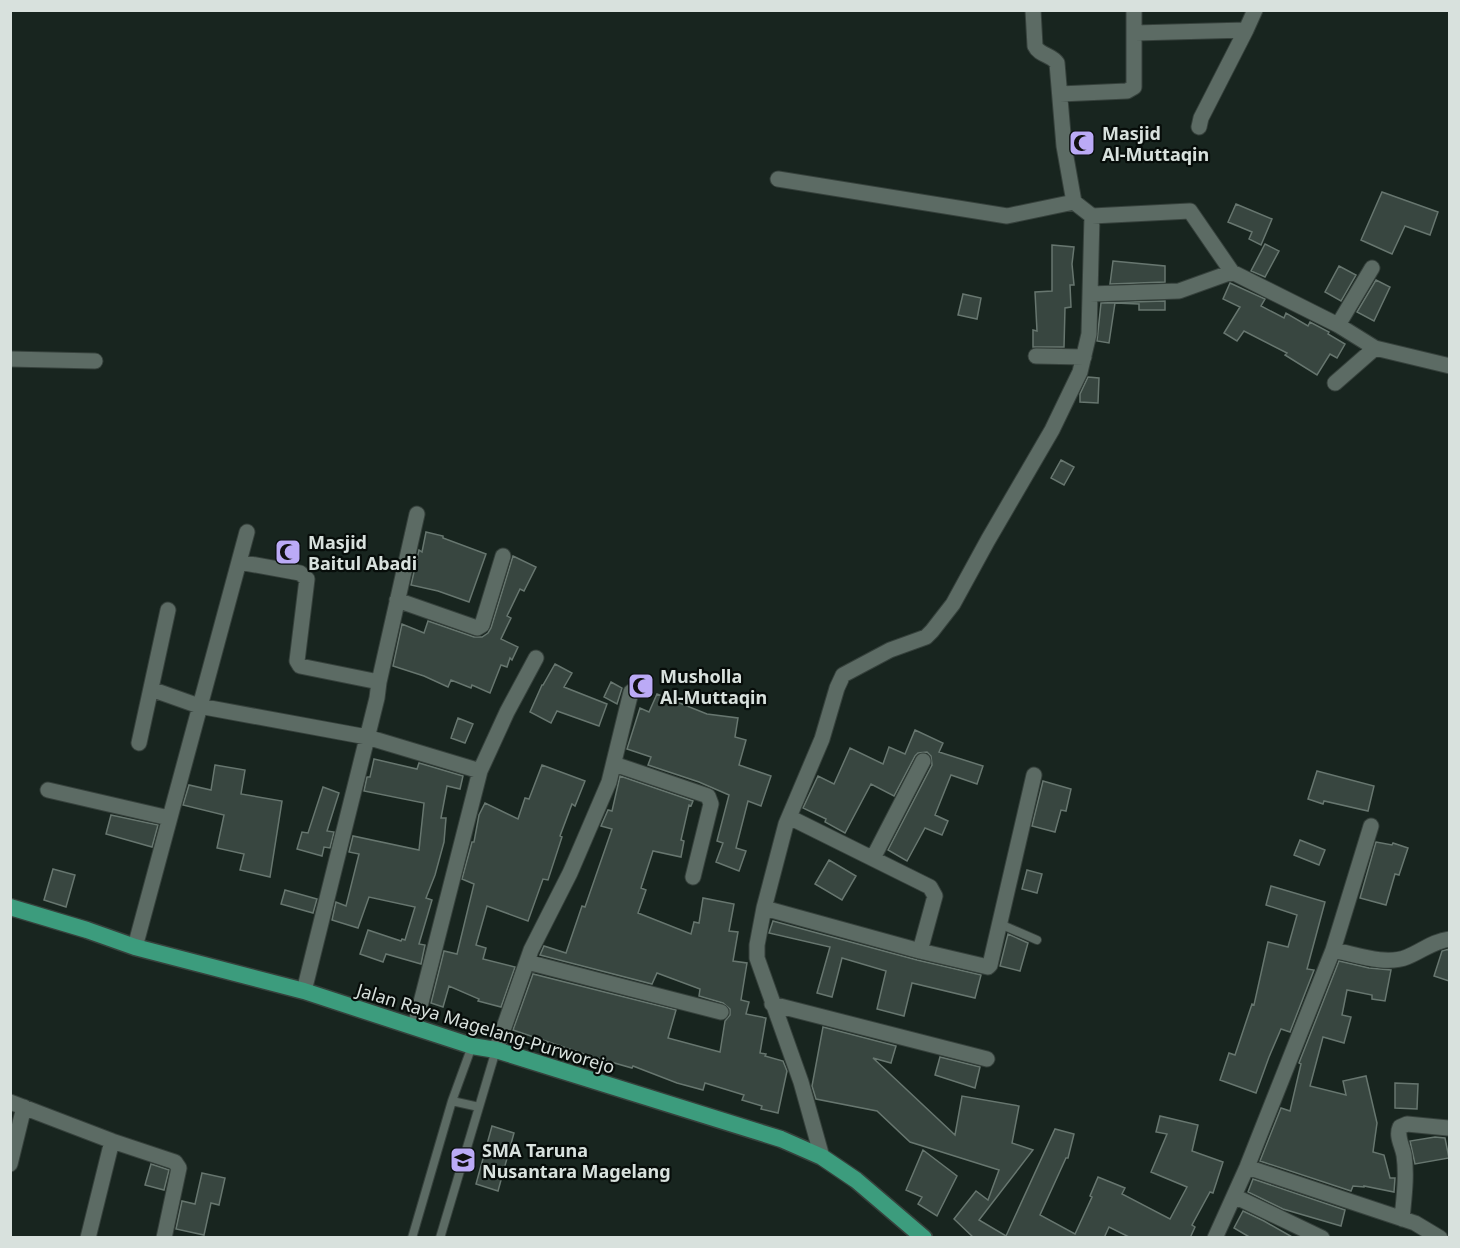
<svg xmlns="http://www.w3.org/2000/svg" width="1460" height="1248" font-family="'Noto Sans',sans-serif">
	<style>
		.building { fill: #384640; stroke: #67766f; stroke-width: 1.5 }
		.lines { fill: none; stroke-linecap: round; stroke-linejoin: round }
		.service-casing { stroke: #36413c; stroke-width: 10 }
		.minor-casing { stroke: #36413c; stroke-width: 17 }
		.primary-casing { stroke: #36413c; stroke-width: 19 }
		.service { stroke: #5c6b64; stroke-width: 8 }
		.minor { stroke: #5c6b64; stroke-width: 15 }
		.primary { stroke: #3c9c7d; stroke-width: 16 }
		.labels { text-anchor: middle; dominant-baseline: central; stroke-width: 4.5; stroke-linejoin: round; paint-order: stroke }
		.poi-label { font-size: 18px; font-weight: bold; fill: #d8e1dd; stroke: #070d0a; text-anchor: start }
		.street-label { font-size: 18px; fill: #d8e1dd; stroke: #070d0a }
	</style>
	<rect width="100%" height="100%" fill="#18251f"/>
	<!-- building -->
	<path class="building" d="M1382 192 1438 212 1430 235 1405 226 1392 254 1361 240Z
		M1236 204 1272 219 1261 245 1249 239 1252 232 1228 222Z
		M1265 244 1279 251 1265 277 1251 271Z
		M1052 245 1074 247 1072 264 1074 285H1070L1071 307 1065 308 1064 347H1033V330L1037 331 1035 292 1052 291Z
		M1113 261 1165 266V282L1110 284Z
		M1339 266 1356 275 1341 301 1325 292Z
		M1376 280 1390 287 1374 321 1357 312Z
		M1230 283 1265 299 1261 306 1284 318 1286 313 1308 326 1310 322 1329 332 1328 334 1345 344 1337 358 1330 354 1317 375 1285 355 1287 353 1244 331 1237 341 1224 333 1240 307 1223 299Z
		M963 294 981 298 977 319 958 315Z
		M1165 301V310H1139V304L1115 303 1109 343 1097 341 1101 303Z
		M1088 377 1099 378 1098 403 1080 402V394Z
		M1061 460 1074 467 1064 485 1051 478Z
		M426 532 443 536V538L486 554 469 602 438 591 411 585 419 550 422 552Z
		M513 556 536 567 524 591 520 589 507 616 511 618 501 639 518 647 512 660 510 658 507 667 501 665 490 693 472 685 471 688 451 680 448 687 424 676 393 666 402 624 424 633 428 621 474 637H482L488 633 491 628Z
		M555 664 572 673 564 687 607 704 599 726 557 711 551 723 530 712 542 685H543Z
		M611 682 622 688 617 704 604 697Z
		M657 694 707 714 738 718 735 737 746 740 739 765 771 776 761 806 748 801 736 848 746 851 739 871 716 862 723 843 717 841 729 795 699 782 648 765 651 757 627 749 640 708 649 712Z
		M458 718 473 724 465 743 451 738Z
		M915 730 943 743 939 752 983 766 977 784 951 775 935 815 948 821 942 835 925 828 907 861 888 850 932 765 931 756 927 752 918 753 915 756 894 796 871 784 845 833 825 822 826 819 803 808 818 776 834 784 850 748 883 764 889 747 905 754Z
		M374 759 417 769 419 763 463 776 460 789 447 786 441 818H446L444 842 435 875 426 898 432 900 419 944 425 945 421 964 386 954 383 962 360 954 368 930 401 941 402 939 405 940 415 907 369 897 358 928 332 920 336 902 346 906 359 854 349 852 353 836 419 850 424 803 364 791 367 777H370Z
		M215 765 245 770 241 794 282 801 270 877 240 870 244 854 217 848 224 815 183 805 189 785 211 790Z
		M542 765 585 781 575 806 572 804 560 836 562 837 548 880 543 879 528 921 487 906 476 945 486 948 483 959 515 967 501 1007 478 1001 479 999 449 986 443 1007 431 1003 444 951 457 954 474 884 462 879 472 842H474L479 815 485 803 518 819 525 798 529 799Z
		M1317 771 1374 786 1368 811 1324 801 1323 804 1308 799Z
		M620 776 693 801 691 806 689 805 681 840 684 841 681 857 653 851 641 888 646 890 638 913 691 934 694 922 699 923 703 898 734 904 729 931 738 932 733 961 747 963 741 1000 749 1002 746 1014 766 1018 760 1053 766 1054 765 1056 783 1061 787 1071 778 1113 761 1109 762 1106 742 1100 744 1095 705 1083 703 1090 677 1083 633 1066 632 1068 590 1056 513 1030 533 974 676 1010 668 1038 720 1052 725 1021 730 1015V1009L723 1003 699 996 700 989 657 973 652 984 540 955 544 946 566 953 582 906 585 907 612 829 601 826 608 810 612 811Z
		M1043 781 1071 789 1066 811 1061 810 1055 832 1032 826Z
		M323 787 339 793 327 831 334 832 330 848 324 847 322 856 297 849 302 832 308 833Z
		M111 815 158 825 152 847 106 834Z
		M1300 840 1325 850 1319 865 1294 855Z
		M1376 842 1392 845 1393 843 1408 848 1399 875 1395 874 1386 905 1360 898Z
		M829 860 856 876 842 900 815 884Z
		M53 869 75 875 66 907 44 900Z
		M1027 870 1042 874 1037 893 1022 889Z
		M1271 886 1325 902 1307 969 1314 970 1290 1032 1281 1029 1269 1057 1256 1093 1220 1080 1229 1053 1235 1055 1252 1004 1254 1005 1268 942 1288 947 1297 915 1266 905Z
		M285 890 317 899 313 913 281 904Z
		M773 921 917 960 981 975 975 998 912 983 904 1016 877 1009 886 971 842 958 832 997 817 993 830 947 769 933Z
		M1008 934 1028 943 1020 971 1000 966Z
		M1449 949V981L1434 976 1442 951Z
		M1339 961 1369 968 1391 970 1385 1001 1372 999V995L1347 990 1342 1015 1351 1017 1344 1043 1323 1037 1310 1086 1346 1095 1343 1081 1366 1076 1377 1123 1373 1152 1384 1155 1390 1178H1395L1394 1192 1364 1186V1187L1353 1186 1351 1191 1260 1161 1281 1108 1290 1111 1301 1064 1299 1063Z
		M823 1027 896 1046 891 1063 873 1058 955 1135 962 1096 1019 1106 1012 1143 1033 1150 979 1220 1006 1236 1055 1129 1074 1134 1068 1158H1066L1040 1215 1075 1234 1092 1197 1090 1196 1098 1177 1125 1188 1122 1194 1170 1219 1187 1187 1151 1172 1167 1134 1156 1132 1160 1116 1198 1125 1192 1151 1223 1162 1213 1193 1210 1192 1192 1225 1195 1227 1190 1238H1131L1109 1227 1104 1238H974L954 1219 976 1191 988 1200 999 1170 910 1142 877 1111 816 1099 812 1086Z
		M940 1057 980 1067 975 1088 935 1075Z
		M1395 1083 1418 1084 1417 1109 1395 1108Z
		M492 1126 514 1133 498 1191 476 1184Z
		M1435 1137 1445 1138 1449 1158 1415 1164 1410 1141Z
		M923 1150 957 1176 937 1216 918 1204 922 1197 906 1190Z
		M151 1164 169 1170 164 1190 145 1185Z
		M202 1173 225 1178 219 1205 211 1203 204 1235 176 1229 182 1201 195 1204Z
		M1253 1179 1345 1210 1341 1226 1283 1209 1248 1192Z
		M1243 1211 1264 1221 1294 1238H1251L1234 1228Z"/>
	<g class="lines">
		<!-- service casing -->
		<g class="service-casing">
			<path id="service" d="M1000 924 1037 940
				M452 1101 479 1107
				M412 1238 452 1101 472 1046
				M440 1238 496 1050"/>
		</g>
		<!-- minor casing -->
		<g class="minor-casing">
			<path id="minor" d="M1135 33 1246 30 1255 10
				M1060 94 1127 91 1134 87V10
				M1199 127 1201 118 1246 30
				M778 179 1007 216 1074 202
				M1092 216 1190 211 1232 272 1338 325 1375 348 1450 366
				M1090 294 1179 291 1232 272
				M1338 325 1372 268
				M1036 356 1084 357
				M10 359 95 361
				M1335 383 1375 348
				M239 562 300 573 307 579 297 661 300 666 379 682 417 514
				M397 600 477 628 482 625 503 556
				M151 689 199 706 367 737 480 771 507 712 536 658
				M139 743 168 610
				M614 764 708 796 711 804 693 877
				M48 790 169 818
				M789 817 930 887 935 896 920 951
				M873 858 923 761
				M764 908 920 951 988 967 990 965 1034 775
				M135 947 247 532
				M1333 950 1371 826
				M527 962 721 1012
				M304 991 377 698 379 682
				M772 1004 987 1059
				M415 1026 480 771
				M496 1050 531 950 570 873 609 782 631 692
				M10 1102 112 1141 175 1162 179 1168 164 1238
				M822 1157 801 1082 757 958V945L764 908 786 824 822 739 837 688 843 675 890 650 926 637 932 631 953 604 988 540 1052 430 1080 372 1089 334 1092 216 1074 202 1064 146 1057 63C1052 55 1039 55 1035 46L1033 10
				M10 1164 24 1107
				M1247 1167 1415 1223 1440 1238
				M1234 1196 1322 1238
				M1402 1219C1404 1197 1407 1176 1404 1155 1402 1145 1396 1136 1400 1127L1407 1124 1448 1128
				M88 1238 112 1141
				M1215 1238 1247 1167 1333 950C1355 954 1385 966 1407 957 1422 951 1433 941 1450 939"/>
		</g>
		<!-- primary casing -->
		<g class="primary-casing">
			<path id="primary" d="M10 907 87 930 135 947 304 991 472 1046 496 1050 781 1139 822 1157 856 1180 924 1238"/>
		</g>
		<!-- service -->
		<use href="#service" class="service"/>
		<!-- minor -->
		<use href="#minor" class="minor"/>
		<!-- primary -->
		<use href="#primary" class="primary"/>
	</g>
	<!-- icons -->
	<defs>
		<g id="mosque-square" transform="scale(1.35)"><rect x="-9" y="-9" width="18" height="18" rx="4" fill="#bbaaf6" stroke="#070d0a"/><path d="M3.5-4.9A6 6 0 1 0 3.5 4.9A5 5 0 1 1 3.5-4.9Z" fill="#111"/></g>
		<g id="school-square" transform="scale(1.35)"><rect x="-9" y="-9" width="18" height="18" rx="4" fill="#bbaaf6" stroke="#070d0a"/><path d="M0-5L7-2L0 1L-7-2ZM-4 1L0 2.5L4 1V4Q0 6-4 4Z" fill="#111"/></g>
	</defs>
	<g fill-rule="evenodd">
		<use href="#mosque-square" x="1082" y="143"/>
		<use href="#mosque-square" x="288" y="552"/>
		<use href="#mosque-square" x="641" y="686"/>
		<use href="#school-square" x="463" y="1160"/>
	</g>
	<g class="labels">
		<!-- poi labels -->
		<g class="poi-label">
			<text x="1102" y="133">Masjid<tspan x="1102" dy="21">Al-Muttaqin</tspan></text>
			<text x="308" y="542">Masjid<tspan x="308" dy="21">Baitul Abadi</tspan></text>
			<text x="660" y="676">Musholla<tspan x="660" dy="21">Al-Muttaqin</tspan></text>
			<text x="482" y="1150">SMA Taruna<tspan x="482" dy="21">Nusantara Magelang</tspan></text>
		</g>
		<!-- street labels -->
		<g class="street-label">
			<text transform="translate(486 1028) rotate(17)">Jalan Raya Magelang-Purworejo</text>
		</g>
	</g>
	<!-- border -->
	<rect width="1460" height="1248" fill="none" stroke="#d8e1dd" stroke-width="24"/>
</svg>
